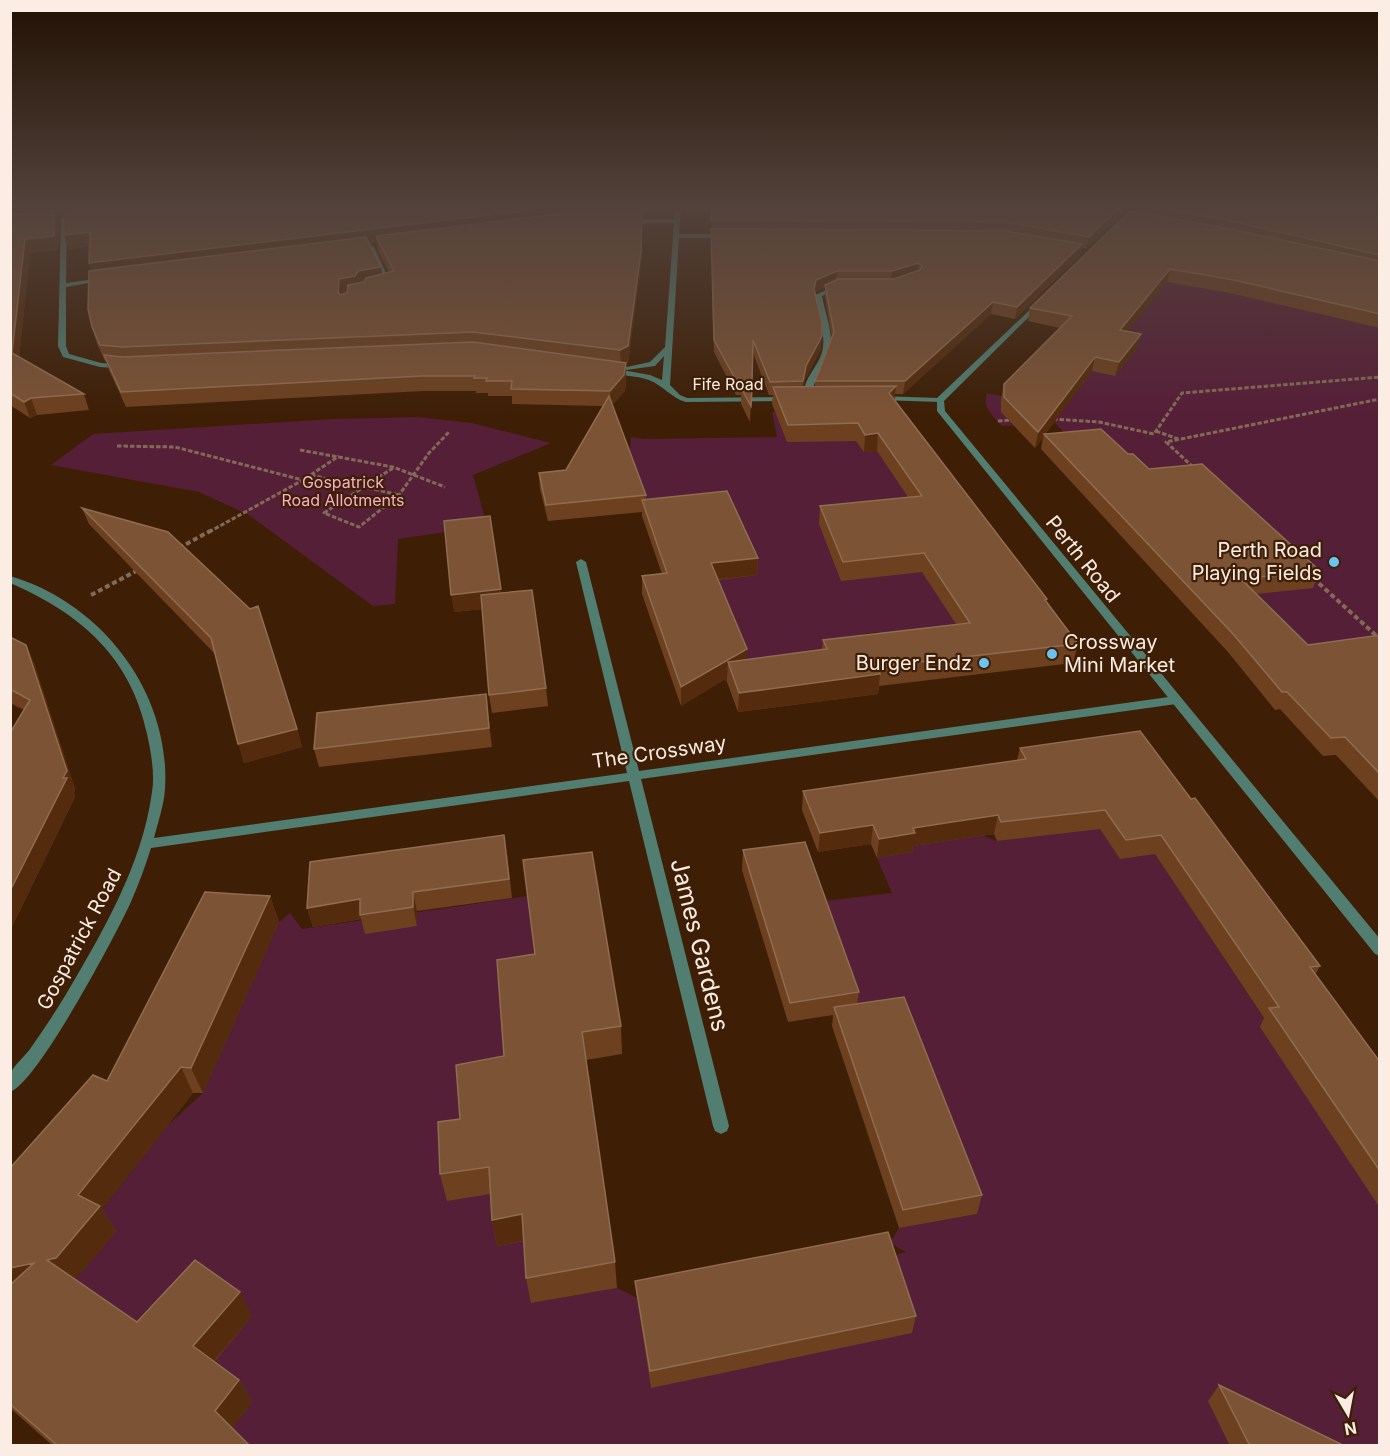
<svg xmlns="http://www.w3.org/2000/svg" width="1390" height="1456" font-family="Inter,sans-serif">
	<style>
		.green { fill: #561f38 }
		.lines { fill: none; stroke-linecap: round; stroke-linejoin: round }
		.path-far1 { stroke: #836a57; stroke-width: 3; stroke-dasharray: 4.5 2; stroke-linecap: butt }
		.path { stroke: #836a57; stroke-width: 4; stroke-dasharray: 5 3; stroke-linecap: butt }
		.service { fill: #517e71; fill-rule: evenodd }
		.minor { fill: #517e71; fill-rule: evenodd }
		.tertiary { fill: #517e71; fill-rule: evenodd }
		.wall { fill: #6d4120; fill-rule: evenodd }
		.shaded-wall { fill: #542c0d }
		.building { fill: #7c5335; stroke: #906c50; stroke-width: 1.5 }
		.poi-dot { fill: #6cc3f2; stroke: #3e1f06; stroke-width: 2 }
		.labels { text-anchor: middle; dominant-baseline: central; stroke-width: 4.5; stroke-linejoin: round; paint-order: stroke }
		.far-street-label { font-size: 16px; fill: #fcede4; stroke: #3e1f06 }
		.far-park-label { font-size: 16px; fill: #f5afc9; stroke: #3e1f06 }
		.poi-label { font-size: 20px; fill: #fcede4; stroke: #3e1f06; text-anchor: end }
		.street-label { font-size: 20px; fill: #fcede4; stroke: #3e1f06 }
		.near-street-label { font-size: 24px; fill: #fcede4; stroke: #3e1f06 }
	</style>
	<rect width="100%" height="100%" fill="#3e1f06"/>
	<!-- green -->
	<path class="green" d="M1148 279 1379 298V794L1374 754 1055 423 1002 426C993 416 982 408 987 393L1064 409Z
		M888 410 864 452 877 451 921 513 967 642H884L877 632 863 634 866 641 727 682 721 678 645 509 627 484 631 437 643 439 777 437 772 412Z
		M418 417 471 423 551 443 473 475 487 526 398 539 395 604 373 606 249 515 199 492 51 465 93 434 334 419Z
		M1098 824 1155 854 1379 1192V1445H242L229 1433 207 1369 252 1316 152 1345 46 1288 94 1220 168 1125 203 1093 279 922 290 913 302 929 528 896 538 982 506 1045 495 1193 527 1240 531 1303 617 1288 637 1298 651 1387 887 1257 906 1252 890 1243 899 1228 976 1214 861 1022 817 902 892 893 871 844 982 835 997 841Z"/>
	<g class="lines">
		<!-- path-far1 -->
		<path class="path-far1" d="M1053 419 1099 422 1154 434 1182 393 1380 377
			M998 421 1012 420
			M1156 431 1178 439
			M117 446 175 447 303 480
			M300 450 393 467 445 487
			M1193 467 1166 442 1380 399
			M393 468 324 513 359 527 399 495 429 453 449 432
			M311 475 399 495
			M209 532 303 480 339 456"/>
		<!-- path -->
		<path class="path" d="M179 548 212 530
			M1313 578 1380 639
			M91 595 138 570"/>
		<!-- service -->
		<path class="service" d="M371 245 374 247 392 286 387 285 368 247Z
			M836 286 841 287 822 296C825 313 834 334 830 351 825 370 812 377 812 399L805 401C799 379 821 367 823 347 825 330 817 312 815 295Z"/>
		<!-- minor -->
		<path class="minor" d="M675 208H681L679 234H725L728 236 725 238H679L670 385 680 395 687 398 788 397 792 399 791 401 686 402C671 398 664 386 649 380 636 375 619 377 607 370L611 368 650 375 662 380 664 356 655 366 626 370 622 368 650 362 665 347 674 223 627 224 624 222 627 220 674 219Z
			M64 216 67 218 66 283 103 278 106 280 66 287V346L69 354 101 363 127 365V369L100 367 63 357 58 346 61 218Z
			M877 396 940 398 944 400 940 402 880 400H877Z
			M581 559 586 562 639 771 1176 696 1182 700 1176 704 641 779 729 1126 727 1131 721 1134 715 1131 713 1126 629 781 151 848C145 867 138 886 130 904 115 936 38 1082 10 1092 10 1087 9 1079 10 1074 13 1066 25 1056 30 1049 42 1032 54 1014 65 996 102 933 142 866 152 792 155 774 151 752 147 734 131 657 80 613 10 583V576C102 603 171 693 165 789 164 805 158 822 154 838L627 773 576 562Z"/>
		<!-- tertiary -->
		<path class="tertiary" d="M1038 302 1043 303 944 401 945 411 1380 939V956L1375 954 937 411V398Z"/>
	</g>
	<!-- wall -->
	<path class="wall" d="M10 208H647V212H643V217L641 266 628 363 626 364V378L625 391 612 405 646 495V499L758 558 757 575 718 580 746 660 822 649 823 640 956 624 922 572 841 581 819 524 820 506 908 497 877 451 864 452 856 441 787 442 772 404 773 395H769L753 353 750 422 741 404V395H736L714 352 711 208H1129L1086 249 1082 248 1080 255 1015 319 991 314 903 394H895V400L1047 599V602L1078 644 1073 663 879 686 878 694 738 712 727 682V678L681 706 642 594V576L662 574 642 516V512L548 521 540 489 539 473 566 470 603 406 512 404V396H488V393H476V391H423L126 407 109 370 106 361H105L97 344 92 327V270L89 263 90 246 69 249 65 214 56 215 59 223 58 250 30 253 19 357 84 394 89 410 37 415 30 418 10 405ZM377 242 378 251 389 272 382 274 369 243ZM825 287V297L832 338 815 381V387H803L805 380 821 349 815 292Z
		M1136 208H1380V328L1230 293 1167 282 1127 331 1141 334 1137 348 1115 376 1092 371 1045 434 1128 454 1149 469 1320 571 1313 588 1256 594 1308 645 1380 635V802L1336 755 1323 756 1280 709 1275 710 1228 652 1041 449 1043 437 1035 448 1001 412V399L1004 384 1060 328 1028 321 1030 308 1135 212Z
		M82 508 250 609 297 729 302 747 244 763 215 654 89 524Z
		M501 593 546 688 548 706 492 713 489 695 482 609 454 612Z
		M10 637 26 645 34 663 75 789 74 793 75 797 10 931V733L24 710 10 703Z
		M488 712 492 747 319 767 314 749Z
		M1020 748 1191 799 1320 966 1315 975 1380 1062V1208L1260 1027 1264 1018 1155 854 1120 859 1100 829 997 841 994 834 913 846 912 852 877 858 871 844 818 852 802 810 803 791 1017 760Z
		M743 850 859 992 857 1004 982 1195 977 1214 899 1228 832 1026 833 1015 788 1022 742 870Z
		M507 854 512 898 417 911V926L365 934 361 919 313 927 307 908Z
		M270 896 279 922 203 1093H193L102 1209 116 1231 75 1279 137 1322 252 1316 214 1362 239 1380 252 1402 232 1428 250 1446H53L10 1408V1168L107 1081Z
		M497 960 621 1026 622 1054 586 1060 615 1262 617 1288 531 1303 526 1278 524 1241 497 1246 492 1220 490 1194 447 1201 440 1174 460 1119 504 1056Z
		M635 1281 916 1316 912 1333 651 1388 637 1298Z
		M1219 1385 1342 1446H1230L1208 1401Z"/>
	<!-- shaded-wall -->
	<path class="shaded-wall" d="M10 208H113L56 215 59 223 58 250 30 253 18 368 12 353 25 239 10 220Z
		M547 208H575L576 218 376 236 377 242 94 277 89 263Z
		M1119 208H1129L1086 249 1089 237Z
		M642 212 641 266 628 363 626 364V378L625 391 611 407 610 391 621 366 620 350Z
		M90 232 94 246 69 249 64 235Z
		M1082 244 1080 255 1015 319 1017 307Z
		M918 263 917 275 891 283 892 271Z
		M381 267 384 282 341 308 338 292 339 279 358 271Z
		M1170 269 1167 282 1117 344 1120 330Z
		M837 271 836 283 815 292 814 289 816 280Z
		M993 302 991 314 903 394 905 381Z
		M1141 334 1137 348 1115 376 1119 362Z
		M822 336 821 349 805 380 802 395 803 381 806 366Z
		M1095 357 1092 371 1045 435 1044 434 1043 437 1035 448 1038 432Z
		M896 386 894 402 889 393Z
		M31 398 37 415 30 418 24 402Z
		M878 433 877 451 864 452 865 435Z
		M758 558 757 575 711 580V563Z
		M501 589 503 607 454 612 451 595Z
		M26 645 34 663 75 789 74 793 75 797 10 931V891L63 778Z
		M747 649 746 667 728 662 727 678 681 706V687Z
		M880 674 878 694 738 712 739 693Z
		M486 694 488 712 492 747 489 728Z
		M297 729 302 747 244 763 238 744Z
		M998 815 994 834 913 846 912 852 877 858 879 839 913 828Z
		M873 825 871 844 818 852 820 833Z
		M413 892 417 911V926L413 907Z
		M270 896 279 922 203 1093 191 1068Z
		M360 899V915L361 919 313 927 307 908Z
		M181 1067 193 1093 102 1209 116 1231 73 1282 47 1260 78 1195Z
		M522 1214 527 1240 497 1246 492 1220Z
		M34 1263 10 1296V1268Z
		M240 1292 252 1316 207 1369 193 1346Z
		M239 1380 252 1402 229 1433 215 1411Z"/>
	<!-- building -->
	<path class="building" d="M65 208H547L89 263 90 232 64 235Z
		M711 208H1119L1089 237 1005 222 711 220Z
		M1158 208H1380V255L1226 220Z
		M54 210V236L25 239 12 353 84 394 31 398 24 402 10 393V215Z
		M1130 211 1225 228 1380 261V314L1234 280 1170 269 1120 330 1141 334 1119 362 1095 357 1038 432 1004 397V384L1072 316 1030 308Z
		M575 212H642L641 252 628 346 620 350 473 332 122 347 100 345 92 327 88 309 89 271 366 237 381 267 358 271 355 276 339 279 338 292 340 295 347 293 348 285 364 282 366 278 394 271 376 236Z
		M711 229 1005 231 1082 244 1017 307 993 302 905 381H815L834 332 825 285 838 279H894L920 270 922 266 918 263 892 271H837L816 280 814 289 822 323V336L806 366 803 381 770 382 753 340 752 382H737L714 340Z
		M473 342 626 363 624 375 610 391 511 389 512 381H486L487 378H474L475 376H421L121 392 104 355 122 357Z
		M896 386 889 393 1047 599 1045 600 1078 644 876 667 880 674 739 693 728 662 827 649 823 640 970 623 924 553 843 562 820 506 922 496 878 433 865 435 858 423 788 425 773 387Z
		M741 388H752L751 406Z
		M609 396 646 495 546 505 539 473 566 470Z
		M1101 429 1128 454H1133L1149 469 1202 464 1320 571 1259 577 1261 579 1243 581 1308 645 1380 635V774L1345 737 1331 738 1287 692H1282L1234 635 1044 434Z
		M727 491 758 558 711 563 747 649 681 687 642 576 667 573 642 500Z
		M82 508 168 532 250 609 258 606 297 729 238 744 211 638Z
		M490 516 501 589 451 595 444 521Z
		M532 590 546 688 489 695 481 595Z
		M10 637 26 645 67 771 63 778H67L10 891V733L30 700 10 689Z
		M486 694 489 728 314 749 317 713Z
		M1140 731 1191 799 1195 798 1320 966 1310 967 1380 1062V1171L1269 1008 1279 1007 1161 835 1126 840 1105 810 1001 822 998 815 913 828 915 833 879 839 873 825 820 833 803 791 1026 759 1020 748Z
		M504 835 509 879 413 892V907L360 915V899L307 908 310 862Z
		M805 842 859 992 790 1003 743 850Z
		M592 852 621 1026 582 1032 615 1262 526 1278 522 1214 492 1220 489 1167 440 1174 438 1122 460 1119 456 1065 504 1056 497 960 535 954 523 860Z
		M205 892 270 896 191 1068 181 1067 78 1195 100 1206 56 1258 47 1260 137 1322 195 1260 240 1292 193 1346 239 1380 215 1411 250 1446H58L10 1404V1285L34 1263 10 1268V1168L93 1075 107 1081Z
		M904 997 982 1195 903 1210 834 1007Z
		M888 1232 916 1316 650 1371 635 1281Z
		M1219 1385 1341 1444 1342 1446H1250Z"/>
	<!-- sky -->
	<linearGradient id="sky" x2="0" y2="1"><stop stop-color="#221103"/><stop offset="0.5" stop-color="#52423b"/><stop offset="1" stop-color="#52423b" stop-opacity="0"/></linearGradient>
	<rect width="1390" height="412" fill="url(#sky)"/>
	<!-- markers -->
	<g class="poi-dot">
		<circle cx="1334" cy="562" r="6"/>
		<circle cx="1052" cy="654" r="6"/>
		<circle cx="984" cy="663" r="6"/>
	</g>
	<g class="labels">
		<!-- far-street labels -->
		<g class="far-street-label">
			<text x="728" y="384">Fife Road</text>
		</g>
		<!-- far-park labels -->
		<g class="far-park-label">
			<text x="343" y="482">Gospatrick<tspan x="343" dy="18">Road Allotments</tspan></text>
		</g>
		<!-- poi labels -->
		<g class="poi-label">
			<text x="1322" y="550">Perth Road<tspan x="1322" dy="23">Playing Fields</tspan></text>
			<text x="1064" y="642" text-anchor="start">Crossway<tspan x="1064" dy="23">Mini Market</tspan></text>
			<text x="972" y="663">Burger Endz</text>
		</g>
		<!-- street labels -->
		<g class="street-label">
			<text transform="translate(1083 559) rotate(51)">Perth Road</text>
			<text transform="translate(659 752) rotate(-8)">The Crossway</text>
			<text transform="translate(79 939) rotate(-62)">Gospatrick Road</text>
		</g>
		<!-- near-street labels -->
		<g class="near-street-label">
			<text transform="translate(700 945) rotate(76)">James Gardens</text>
		</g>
	</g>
	<!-- border -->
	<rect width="1390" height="1456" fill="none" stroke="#fcede4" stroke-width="24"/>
	<!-- north arrow -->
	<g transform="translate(1348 1414) rotate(170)" stroke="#3e1f06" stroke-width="4.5" paint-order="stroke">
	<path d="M0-4.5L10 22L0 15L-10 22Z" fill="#fcede4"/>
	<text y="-9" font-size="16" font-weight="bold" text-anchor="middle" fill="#fcede4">N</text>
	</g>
</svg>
